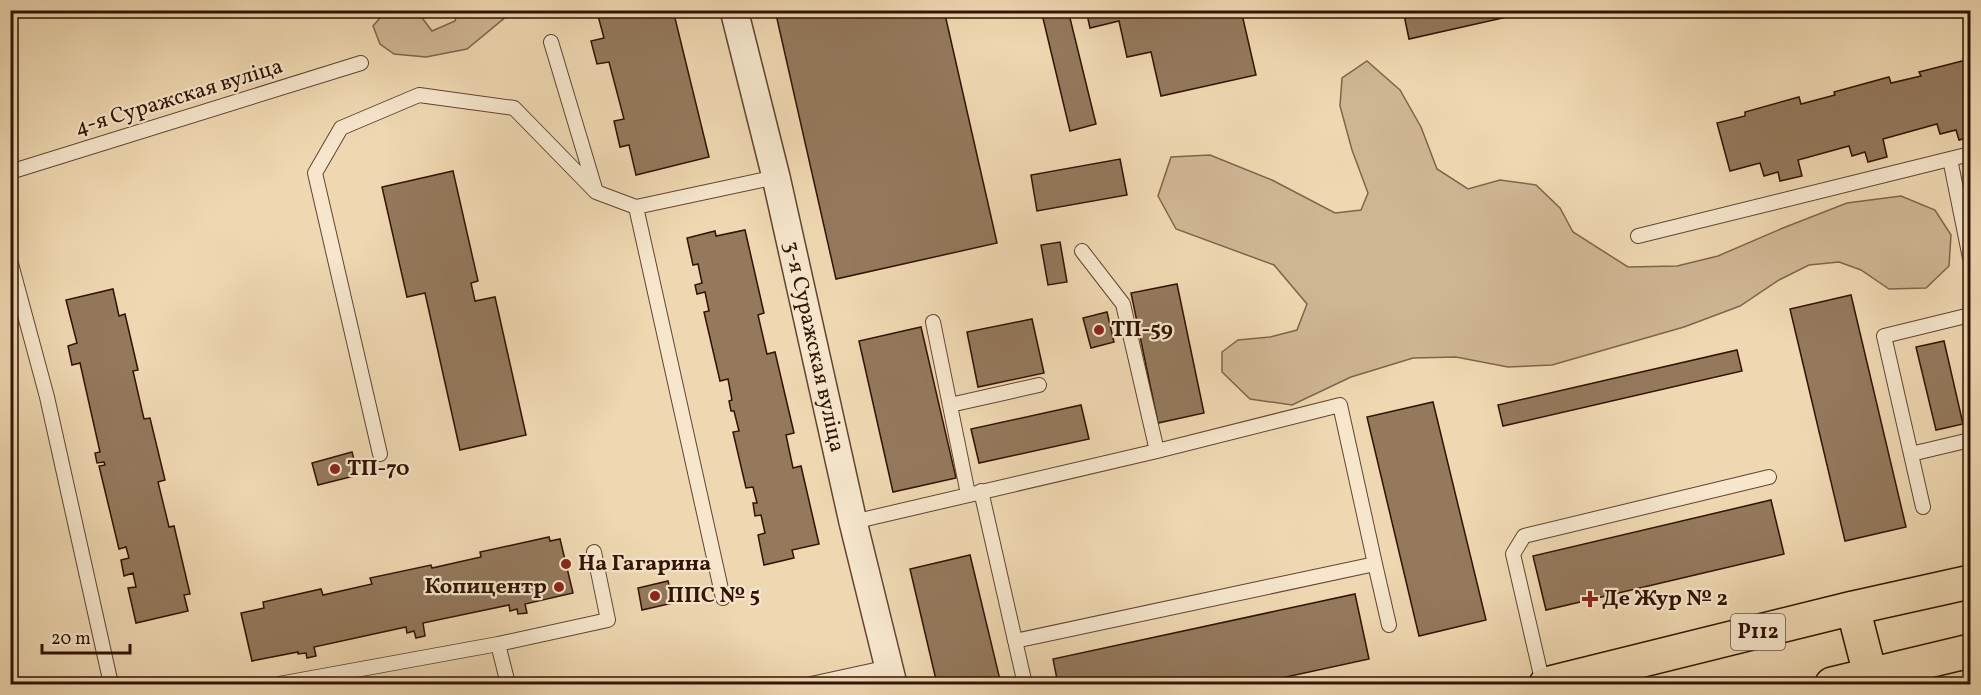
<svg xmlns="http://www.w3.org/2000/svg" width="1981" height="695" font-family="Vollkorn,serif">
	<style>
		.green { fill: #cfb693; stroke: #80644a; stroke-width: 1.5 }
		.building { fill: #94795d; stroke: #321202; stroke-width: 1.5 }
		.lines { fill: none; stroke-linecap: round; stroke-linejoin: round }
		.lane-casing { stroke: #61442e; stroke-width: 16 }
		.street-casing { stroke: #61442e; stroke-width: 30 }
		.primary-casing { stroke: #321202; stroke-width: 36 }
		.lane { stroke: #f5e6cc; stroke-width: 14 }
		.street { stroke: #f5e6cc; stroke-width: 27 }
		.primary { stroke: #efd8b1; stroke-width: 33 }
		.poi-dot { fill: #8f2418; stroke: #f5e6cc; stroke-width: 2 }
		.labels { text-anchor: middle; dominant-baseline: central; stroke-width: 4.5; stroke-linejoin: round; paint-order: stroke }
		.shield { fill: #f5e6cc; stroke: #6c523f; stroke-width: 1.5 }
		.shield-label { font-size: 21px; font-weight: bold; fill: #321202 }
		.street-label { font-size: 22px; fill: #321202; stroke: #f5e6cc }
		.poi-label { font-size: 22px; font-weight: bold; fill: #321202; stroke: #f5e6cc; text-anchor: start }
	</style>
	<rect width="100%" height="100%" fill="#efd8b1"/>
	<filter id="stains"><feTurbulence type="fractalNoise" baseFrequency=".00333" numOctaves="4"/><feColorMatrix values="0 0 0 0 .2 0 0 0 0 .09 0 0 0 0 .02 0 0 0 .5 -.17"/></filter>
	<radialGradient id="worn" r=".72"><stop offset=".6" stop-color="#630" stop-opacity="0"/><stop offset="1" stop-color="#630" stop-opacity=".3"/></radialGradient>
	<!-- green -->
	<path class="green" d="M386 11H417L432 31 455 21 458 11H513L467 49 426 57 394 54 380 44 373 26Z
		M1367 61 1400 90 1421 127 1437 169 1468 189 1500 180 1536 185 1560 208 1573 232 1628 267 1677 266 1718 256 1783 228 1847 203 1901 196 1935 210 1951 235 1949 266 1926 288 1889 289 1861 270 1839 262 1809 265 1779 280 1740 306 1684 327 1552 365 1508 367 1456 357 1413 358 1351 377 1292 405 1250 399 1222 372V352L1238 340 1270 337 1297 330 1307 304 1274 265 1176 229 1158 196 1171 157 1210 155 1272 180 1335 213 1361 210 1368 193 1352 150 1340 106 1342 78Z"/>
	<!-- building -->
	<path class="building" d="M604 10H673L709 157 636 175 629 145 620 147 614 121 624 119 609 62 597 64 591 41 604 38 597 12Z
		M775 10H944L997 243 836 279Z
		M1041 10H1068L1096 124 1070 131Z
		M1086 10H1241L1256 75 1161 96 1151 52 1127 57 1119 21 1090 28Z
		M1403 10H1515L1516 15 1409 39Z
		M1970 59V137L1959 140 1956 130 1940 134 1937 124 1883 139 1887 157 1868 162 1865 152 1852 156 1849 146 1798 160 1802 176 1780 181 1778 172 1764 176 1760 163 1730 171 1717 123 1745 116V112L1799 97 1801 104 1835 95 1834 92 1889 77 1891 83 1921 76 1919 72Z
		M1120 159 1127 195 1037 211 1031 175Z
		M453 171 478 281 471 283 475 301 495 297 526 435 460 450 425 293 407 297 382 187Z
		M745 230 764 313 758 315 767 354 775 352 794 433 786 435 793 468 801 466 819 544 792 550 794 558 764 565 758 535 765 533 761 515 755 516 753 503H757L753 487 746 488 733 432 739 431 734 411H731L729 401 732 400 728 379 720 381 704 312 709 311 705 292 697 294 695 285 702 283 698 264 693 265 687 238 715 231 716 236Z
		M1060 242 1067 282 1048 285 1041 245Z
		M1177 284 1204 413 1158 423 1131 293Z
		M113 289 119 316 125 314 138 370 133 371 144 419 150 418 165 480 158 482 169 527 174 526 190 594 184 595 188 611 136 623 128 588 136 587 133 573 124 576 121 560 129 558 126 547 119 549 99 466 105 465 104 462 97 463 95 453 100 452 80 363 72 365 68 346 77 343 66 300Z
		M1851 295 1906 527 1845 541 1790 309Z
		M1107 312 1114 342 1091 348 1083 318Z
		M1032 319 1044 373 978 387 967 332Z
		M921 327 956 478 893 492 859 341Z
		M1944 341 1963 424 1936 430 1916 347Z
		M1737 350 1742 371 1503 426 1498 405Z
		M1433 402 1486 620 1419 636 1367 417Z
		M1081 405 1089 439 979 463 971 429Z
		M352 452 358 475 318 485 312 463Z
		M1771 500 1784 554 1546 610 1533 556Z
		M549 537 550 541 560 539 573 593 525 604 527 613 518 614 517 609 510 611 509 605 423 623 425 636 416 638 414 631 407 633 406 627 314 647 316 656 307 658 306 653 298 654V652L252 661 241 613 264 608 263 602 321 589 323 595 372 584 370 578 431 565 432 568 481 557 480 552Z
		M970 555 1001 684H937L910 569Z
		M668 581 673 603 642 610 638 588Z
		M1355 594 1369 659 1254 684H1058L1053 659Z"/>
	<g class="lines">
		<!-- lane casing -->
		<g class="lane-casing">
			<path id="lane" d="M551 42 596 192 636 207 776 177
				M1950 159 1970 258
				M10 172 361 63
				M636 207 723 598
				M1638 236 1970 154
				M1082 251 1123 304 1157 451
				M10 260 47 397 111 684
				M933 322 968 494
				M950 405 1039 385
				M380 454 315 173 341 128 419 95 514 108 596 192
				M1911 454 1970 440
				M981 491 1024 680
				M1923 507 1884 336 1970 315
				M853 522 1157 451 1340 405 1375 564 1015 641
				M1375 564 1389 625
				M498 644 608 620 594 552
				M279 684 498 644 508 684
				M811 684 889 667
				M1543 684 1513 554 1524 536 1769 477"/>
		</g>
		<!-- street casing -->
		<g class="street-casing">
			<g id="street">
				<path id="s1" d="M734 10 776 177 853 522 893 684"/>
			</g>
		</g>
		<!-- primary casing -->
		<g class="primary-casing">
			<path id="primary" d="M1853 608 1870 674
				M1546 684 1853 608 1970 582
				M1832 684 1970 651"/>
		</g>
		<!-- lane -->
		<use href="#lane" class="lane"/>
		<!-- street -->
		<use href="#street" class="street"/>
		<!-- primary -->
		<use href="#primary" class="primary"/>
	</g>
	<!-- markers -->
	<g class="poi-dot">
		<circle cx="1099" cy="330" r="6"/>
		<circle cx="335" cy="469" r="6"/>
		<circle cx="566" cy="564" r="6"/>
		<circle cx="559" cy="587" r="6"/>
		<circle cx="655" cy="596" r="6"/>
		<path d="M1587 590h6v6h6v6h-6v6h-6v-6h-6v-6h6z"/>
	</g>
	<g class="labels">
		<!-- shield labels -->
		<rect class="shield" x="1731" y="614" width="54" height="36" rx="4.5"/>
		<g class="shield-label">
			<text x="1758" y="632">Р112</text>
		</g>
		<!-- street labels -->
		<g class="street-label">
			<text transform="translate(179 98) rotate(-17)">4-я Суражская вуліца</text>
			<text stroke="none"><textPath href="#s1" startOffset="346">3-я Суражская вуліца</textPath></text>
		</g>
		<!-- poi labels -->
		<g class="poi-label">
			<text x="1111" y="330">ТП-59</text>
			<text x="347" y="469">ТП-70</text>
			<text x="578" y="564">На Гагарина</text>
			<text x="547" y="587" text-anchor="end">Копицентр</text>
			<text x="667" y="596">ППС № 5</text>
			<text x="1602" y="599">Де Жур № 2</text>
		</g>
	</g>
	<!-- margin -->
	<rect width="1981" height="695" fill="none" stroke="#efd8b1" stroke-width="36"/>
	<rect x="12" y="12" width="1957" height="671" fill="none" stroke="#321202" stroke-width="3"/>
	<rect x="18" y="18" width="1945" height="659" fill="none" stroke="#321202" stroke-width="1.5"/>
	<!-- scale -->
	<path d="M42 644v9h88v-9" fill="none" stroke="#321202" stroke-width="3"/>
	<text x="51" y="644" font-size="18" fill="#321202" stroke="#f5e6cc" stroke-width="4.5" paint-order="stroke">20 m</text>
	<rect width="100%" height="100%" filter="url(#stains)"/>
	<rect width="100%" height="100%" fill="url(#worn)"/>
</svg>
